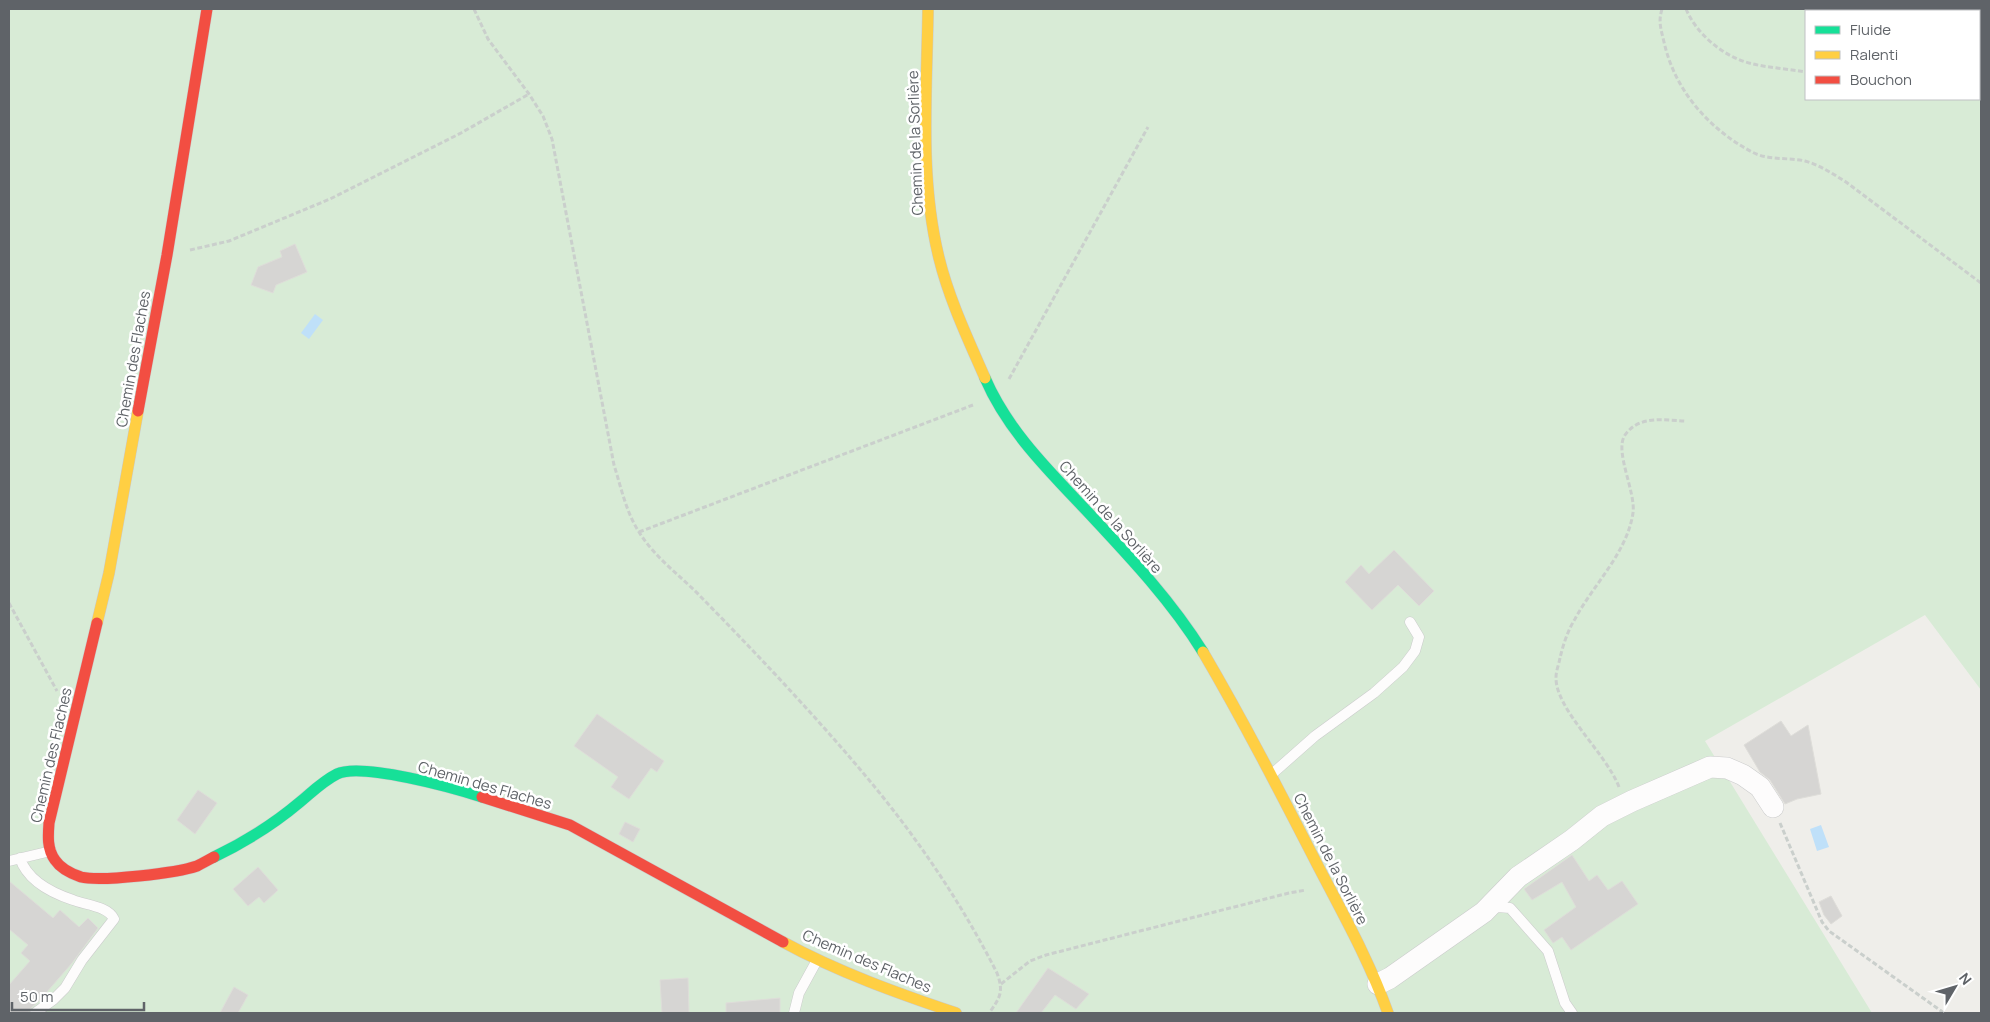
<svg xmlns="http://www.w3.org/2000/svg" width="1990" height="1022" font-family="Manrope,sans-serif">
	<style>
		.green { fill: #d8ebd6; fill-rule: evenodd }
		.water { fill: #bfe0f9 }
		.building { fill: #d6d5d3; stroke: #deddd9 }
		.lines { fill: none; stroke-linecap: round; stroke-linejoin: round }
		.lane-casing { stroke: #cbcccc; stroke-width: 11 }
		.street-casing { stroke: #cbcccc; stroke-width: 22 }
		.fast-casing { stroke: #cacacb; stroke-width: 12 }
		.slow-casing { stroke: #cacacb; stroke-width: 12 }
		.jam-casing { stroke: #cacacb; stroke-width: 12 }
		.path { stroke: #cacfcc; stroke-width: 3; stroke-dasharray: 5 2.5; stroke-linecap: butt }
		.lane { stroke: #fdfcfc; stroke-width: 10 }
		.street { stroke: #fdfcfc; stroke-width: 21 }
		.fast { stroke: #16e098; stroke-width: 11 }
		.slow { stroke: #ffcf43; stroke-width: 11 }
		.jam { stroke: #f24e42; stroke-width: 11 }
		.labels { text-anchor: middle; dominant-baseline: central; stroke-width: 5; stroke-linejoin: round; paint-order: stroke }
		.street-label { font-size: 15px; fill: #5f6368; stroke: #fff }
	</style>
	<rect width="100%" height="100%" fill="#efeeea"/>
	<!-- green -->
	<path class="green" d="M9 9H1981V690L1925 615 1705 741 1872 1013H9ZM1806 11H1979V99H1806Z"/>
	<!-- water -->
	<path class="water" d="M315 314 323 320 309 339 301 333Z
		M1821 825 1829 847 1817 851 1810 829Z"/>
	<!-- building -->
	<path class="building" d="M295 244 307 272 276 285 273 293 251 285 258 267 282 257 280 251Z
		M1394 550 1434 591 1419 606 1398 585 1372 610 1345 582 1361 565 1369 574Z
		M597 714 664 761 657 772 651 768 629 799 611 787 618 777 574 746Z
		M1781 721 1791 736 1808 725 1821 794 1797 799 1785 804 1770 780 1760 772 1744 745Z
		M198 790 217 803 195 834 177 820Z
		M625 822 640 829 633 842 619 834Z
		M1572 855 1589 881 1597 875 1608 890 1622 881 1638 904 1571 950 1562 937 1553 943 1544 930 1576 907 1562 882 1532 900 1524 889Z
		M258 867 278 890 264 903 259 897 248 906 233 889Z
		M9 881 53 918 60 910 79 927 88 918 98 928 72 963 39 1001 31 1008 28 1013H9V985L30 961 21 953 28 945 9 929Z
		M1831 896 1842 916 1831 924 1824 915 1819 902Z
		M1048 968 1089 994 1076 1009 1055 995 1041 1013H1016Z
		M688 978 689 1013H662L660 980Z
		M234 987 248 995 238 1013H220Z
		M780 998V1013H726V1003Z"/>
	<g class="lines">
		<!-- lane casing -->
		<g class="lane-casing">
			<path id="lane" d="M1272 774 1315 736 1374 693 1403 667 1415 651 1419 637 1410 622
				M20 858C27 880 52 893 73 900 85 905 108 906 114 919L82 960 65 988 53 1000 35 1013
				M9 861 51 851
				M1492 909 1498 907 1510 908 1548 951 1565 1003 1572 1013
				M794 1013 799 993 816 962"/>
		</g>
		<!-- street casing -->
		<g class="street-casing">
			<path id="street" d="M1378 984 1390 978 1484 912 1518 877 1572 840 1602 816 1632 801 1710 767 1727 768 1743 775 1760 787 1773 807"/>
		</g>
		<!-- fast casing -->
		<g class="fast-casing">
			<path id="fast" d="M985 378C1007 429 1046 468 1084 508 1127 554 1170 599 1203 652
				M214 857C245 842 274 824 300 802 312 792 323 781 337 774 361 762 454 788 482 797"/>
		</g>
		<!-- slow casing -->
		<g class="slow-casing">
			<path id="slow" d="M928 9C927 91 919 177 939 258 949 299 968 339 985 378
				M97 623 109 573 138 411
				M1203 652C1244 722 1281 794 1318 866 1343 914 1370 962 1388 1013
				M783 942C838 972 897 993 956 1013"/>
		</g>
		<!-- jam casing -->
		<g class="jam-casing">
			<path id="jam" d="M138 411 167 255 207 9
				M97 623 49 823C48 836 47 849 55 860 61 869 72 874 81 877 101 882 177 873 197 866 203 863 208 860 214 857
				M482 797 570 825 783 942"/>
		</g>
		<!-- path -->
		<path class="path" d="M474 9 488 39 529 94 543 116 552 139 614 465C621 487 626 512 639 532 655 558 681 576 701 597 753 650 805 705 853 761 909 826 958 896 997 973 1004 992 1000 998 989 1013
			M1662 9C1658 22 1661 29 1664 42 1675 91 1709 129 1752 152 1769 161 1788 157 1805 161 1820 165 1833 174 1846 182L1981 283
			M1686 9C1697 35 1725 58 1753 64 1770 68 1789 69 1806 72
			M190 250 229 241 330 199 461 133 529 94
			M1009 379 1148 127
			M639 532 973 405
			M9 603 57 691
			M1619 787C1606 753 1555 709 1556 677 1556 671 1559 664 1560 658 1563 645 1568 630 1575 619 1593 585 1627 553 1633 513 1636 492 1614 451 1625 435 1639 415 1664 420 1685 421
			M1780 823 1822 922 1829 931 1944 1013
			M1001 984 1030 961 1046 955 1289 893 1306 890"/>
		<!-- lane -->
		<use href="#lane" class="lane"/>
		<!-- street -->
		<use href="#street" class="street"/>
		<!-- fast -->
		<use href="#fast" class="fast"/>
		<!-- slow -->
		<use href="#slow" class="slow"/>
		<!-- jam -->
		<use href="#jam" class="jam"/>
	</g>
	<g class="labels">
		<!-- street labels -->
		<g class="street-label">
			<text transform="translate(915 143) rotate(-92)">Chemin de la Sorlière</text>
			<text transform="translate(133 359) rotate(-80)">Chemin des Flaches</text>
			<text transform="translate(1111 517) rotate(48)">Chemin de la Sorlière</text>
			<text transform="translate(51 755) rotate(-77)">Chemin des Flaches</text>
			<text transform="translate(485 785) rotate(16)">Chemin des Flaches</text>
			<text transform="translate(1331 859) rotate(63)">Chemin de la Sorlière</text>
			<text transform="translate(867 961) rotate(23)">Chemin des Flaches</text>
		</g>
	</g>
	<!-- border -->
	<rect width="1990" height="1022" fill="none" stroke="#5f6368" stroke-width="20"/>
	<!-- legend -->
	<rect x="1805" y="10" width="175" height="90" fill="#ffffff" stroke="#bfc1c3"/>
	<rect x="1815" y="26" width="25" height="8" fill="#16e098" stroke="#bfc1c3"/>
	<text x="1850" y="35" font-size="15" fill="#5f6368">Fluide</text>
	<rect x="1815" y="51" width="25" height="8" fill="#ffcf43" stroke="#bfc1c3"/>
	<text x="1850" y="60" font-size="15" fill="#5f6368">Ralenti</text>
	<rect x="1815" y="76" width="25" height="8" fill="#f24e42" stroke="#bfc1c3"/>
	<text x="1850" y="85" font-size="15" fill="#5f6368">Bouchon</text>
	<!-- north arrow -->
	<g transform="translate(1955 987) rotate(52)" stroke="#ffffff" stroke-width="4" paint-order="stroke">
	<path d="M0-4L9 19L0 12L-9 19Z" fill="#5f6368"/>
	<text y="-8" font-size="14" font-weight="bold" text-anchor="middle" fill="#5f6368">N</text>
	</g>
	<!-- scale -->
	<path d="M12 1002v8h132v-8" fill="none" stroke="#5f6368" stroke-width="2.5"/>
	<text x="20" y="1002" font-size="15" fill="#5f6368" stroke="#ffffff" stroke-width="4" paint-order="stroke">50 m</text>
</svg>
